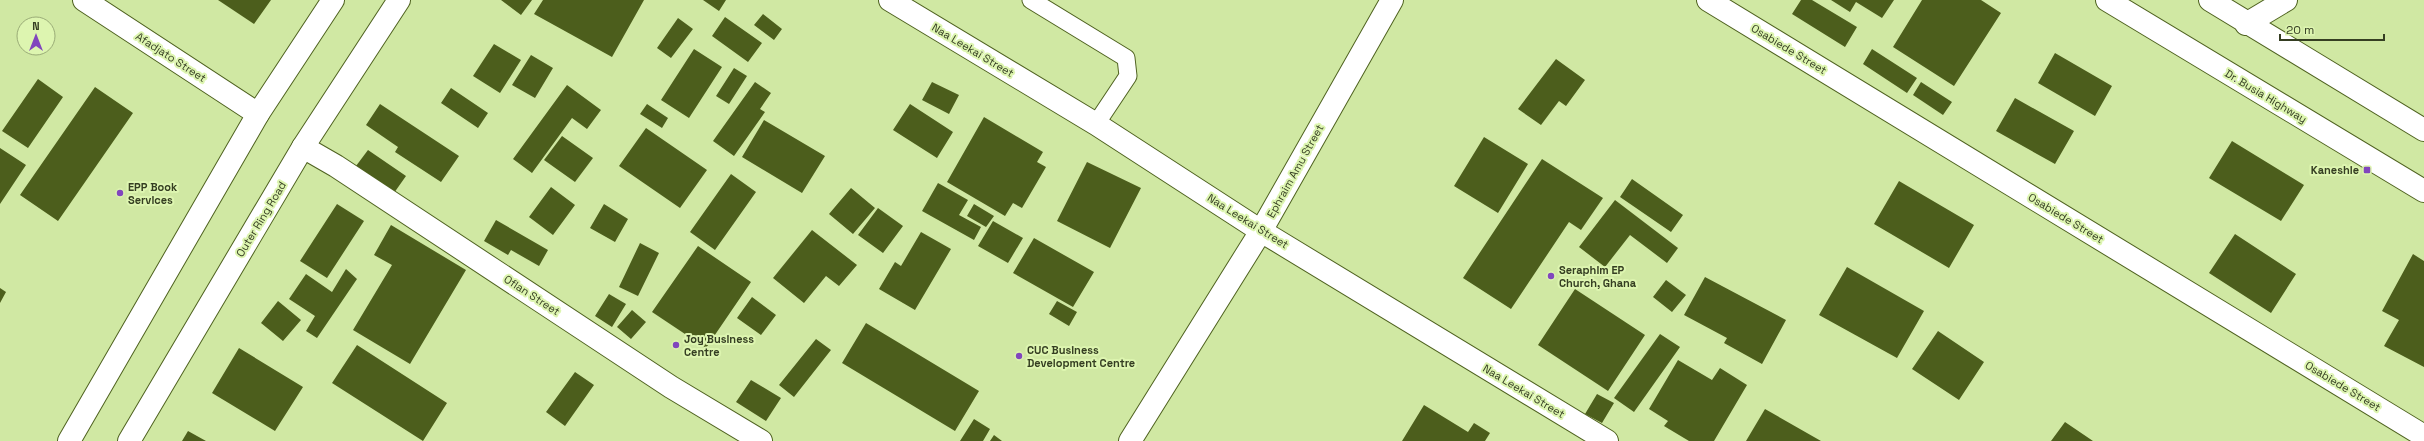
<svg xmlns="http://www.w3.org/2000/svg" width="2424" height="441" font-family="'Space Grotesk',sans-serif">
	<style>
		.building { fill: #4c5e1c }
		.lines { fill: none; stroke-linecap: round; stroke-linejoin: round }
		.lane-casing { stroke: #4f6220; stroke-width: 19 }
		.street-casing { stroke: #4f6220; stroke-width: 24 }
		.secondary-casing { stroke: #4f6220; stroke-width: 24 }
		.highway-casing { stroke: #4f6220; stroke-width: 24 }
		.lane { stroke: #fff; stroke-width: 17 }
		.street { stroke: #fff; stroke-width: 22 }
		.secondary { stroke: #fff; stroke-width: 22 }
		.highway { stroke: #fff; stroke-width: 22 }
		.poi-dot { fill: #8146bd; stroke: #ddf5b0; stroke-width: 1.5 }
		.labels { text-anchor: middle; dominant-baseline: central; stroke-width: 4; stroke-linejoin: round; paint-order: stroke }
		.street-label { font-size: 11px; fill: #353e22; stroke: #ddf5b0 }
		.poi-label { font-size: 11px; font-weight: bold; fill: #353e22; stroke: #ddf5b0; text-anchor: start }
	</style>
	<rect width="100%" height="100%" fill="#d0e8a3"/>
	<!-- building -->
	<path class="building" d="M218 0H271L254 24Z
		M501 0H532L521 15Z
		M543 0H644L612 57 534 14Z
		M703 0H726L719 11Z
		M1801 0H1812L1857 27 1845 47 1792 14Z
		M1831 0H1894L1882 18 1856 2 1850 12Z
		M1922 0H1981L2001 13 1954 86 1893 47Z
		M763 14 782 29 774 40 754 25Z
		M725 17 762 43 748 62 712 36Z
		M678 18 693 29 671 58 657 48Z
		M494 44 521 60 500 93 473 76Z
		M694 49 722 67 689 118 661 100Z
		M1872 49 1917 78 1907 93 1863 64Z
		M2055 53 2112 86 2095 116 2038 83Z
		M531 55 553 68 535 98 512 85Z
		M1556 59 1585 80 1566 106 1559 101 1541 125 1518 109Z
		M734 68 747 76 729 104 716 96Z
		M38 79 63 97 28 148 2 131Z
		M755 82 771 93 760 109 765 112 734 156 713 141Z
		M932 82 959 95 949 114 922 100Z
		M1921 82 1952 102 1943 115 1913 95Z
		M567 85 601 110 587 129 572 118 532 173 513 159Z
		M95 87 133 113 58 221 20 195Z
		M451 88 488 113 478 128 441 103Z
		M2015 98 2074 131 2055 164 1996 131Z
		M380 104 459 156 441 182 395 152 398 147 366 125Z
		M647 104 668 118 662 128 640 114Z
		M910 104 953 132 937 158 893 130Z
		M984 117 1043 152 1037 162 1046 167 1022 208 1013 203 1005 216 947 182Z
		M764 120 825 156 802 193 742 157Z
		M646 128 707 170 680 208 619 166Z
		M562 136 593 158 575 182 544 160Z
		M1484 137 1528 164 1498 213 1454 186Z
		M2232 141 2304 185 2281 221 2209 178Z
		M0 148 26 165 0 204Z
		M368 150 406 176 394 193 356 166Z
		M1542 159 1603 198 1581 230 1569 222 1511 309 1463 278Z
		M1087 162 1141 188 1110 248 1057 221Z
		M731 174 756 192 715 250 690 232Z
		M1632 179 1683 215 1671 232 1620 197Z
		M1899 181 1974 225 1949 268 1874 224Z
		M938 183 968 200 959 215 981 227 974 240 922 211Z
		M551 187 575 205 553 235 529 217Z
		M851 188 875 208 853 234 829 214Z
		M1615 200 1678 248 1667 263 1630 235 1605 267 1579 247Z
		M337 204 364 221 327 278 300 261Z
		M604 204 628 219 615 242 590 228Z
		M974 204 994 216 986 227 967 216Z
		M878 208 903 226 883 253 858 235Z
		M496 220 548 250 539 266 511 250 508 255 484 241Z
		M993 221 1023 238 1008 263 978 246Z
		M391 225 466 270 410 364 353 330 392 265 374 255Z
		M812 230 857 265 839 286 826 276 804 303 773 278Z
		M921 232 951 249 915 310 879 289 895 262 901 266Z
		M2235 234 2296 274 2271 313 2209 273Z
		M1034 238 1094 272 1073 307 1013 273Z
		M640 243 659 253 638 296 619 287Z
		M698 246 751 282 706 348 652 312Z
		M2413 254 2424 261V367L2384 346 2399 320 2382 311Z
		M1847 267 1924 311 1897 358 1819 315Z
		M346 269 357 279 317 338 306 331 315 316 289 299 306 274 332 292Z
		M1705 277 1786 320 1762 364 1724 343 1727 338 1684 315Z
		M1666 280 1686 295 1672 312 1653 297Z
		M0 288 6 292 0 303Z
		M1575 289 1645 335 1608 391 1538 345Z
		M609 294 626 304 612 327 595 316Z
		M752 297 776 315 761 335 737 318Z
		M278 301 301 320 283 341 261 323Z
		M1057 301 1077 312 1069 326 1049 314Z
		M632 310 646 322 631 339 617 327Z
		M866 323 979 391 955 431 842 363Z
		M1938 331 1984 362 1959 400 1912 369Z
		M1660 334 1680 347 1634 412 1614 398Z
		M816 339 831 350 794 397 779 385Z
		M357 345 447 403 423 441 332 383Z
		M239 348 303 387 275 431 212 393Z
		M1678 360 1712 380 1720 368 1747 385 1714 441H1689L1664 426 1668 421 1649 409Z
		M575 372 594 385 565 426 546 412Z
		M751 380 781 398 766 421 736 402Z
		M1597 394 1614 403 1602 423 1585 414Z
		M1424 405 1468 432 1474 423 1490 433 1485 441H1402Z
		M1765 409 1821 441H1746Z
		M974 419 990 429 983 441H960Z
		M2065 422 2093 441H2051Z
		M188 431 206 441H182Z
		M994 435 1002 441H990Z"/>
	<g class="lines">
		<!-- lane casing -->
		<g class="lane-casing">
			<path id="lane" d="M1031 0 1126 58 1128 76 1096 124"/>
		</g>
		<!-- street casing -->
		<g class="street-casing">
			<path id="street" d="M84 0 258 114
				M890 0 1096 124 1261 231 1607 441
				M1708 0 2424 436
				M2246 24 2286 0
				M303 147 336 166 671 387 761 441
				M1130 441 1261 231 1392 0"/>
		</g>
		<!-- secondary casing -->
		<g class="secondary-casing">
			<path id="secondary" d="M69 441 258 114 333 0
				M129 441 303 147 399 0"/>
		</g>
		<!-- highway casing -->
		<g class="highway-casing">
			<path id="highway" d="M2107 0 2424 191
				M2210 0 2424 130"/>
		</g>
		<!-- lane -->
		<use href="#lane" class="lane"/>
		<!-- street -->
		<use href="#street" class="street"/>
		<!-- secondary -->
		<use href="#secondary" class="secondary"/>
		<!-- highway -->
		<use href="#highway" class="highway"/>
	</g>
	<!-- markers -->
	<g class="poi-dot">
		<rect x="2363" y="166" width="8" height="8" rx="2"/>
		<circle cx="120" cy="193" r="4"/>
		<circle cx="1551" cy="276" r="4"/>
		<circle cx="676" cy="345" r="4"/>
		<circle cx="1019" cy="356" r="4"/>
	</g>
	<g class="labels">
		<!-- street labels -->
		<g class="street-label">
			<text transform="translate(1789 49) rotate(31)">Osabiede Street</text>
			<text transform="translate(973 50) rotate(31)">Naa Leekai Street</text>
			<text transform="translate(171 57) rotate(33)">Afadjato Street</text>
			<text transform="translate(2266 96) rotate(31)">Dr. Busia Highway</text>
			<text transform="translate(1295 171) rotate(-61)">Ephraim Amu Street</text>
			<text transform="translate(2066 218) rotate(31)">Osabiede Street</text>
			<text transform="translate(261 219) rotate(-59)">Outer Ring Road</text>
			<text transform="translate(1248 221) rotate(32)">Naa Leekai Street</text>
			<text transform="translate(532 295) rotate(33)">Oflan Street</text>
			<text transform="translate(2343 386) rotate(31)">Osabiede Street</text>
			<text transform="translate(1524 391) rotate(31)">Naa Leekai Street</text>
		</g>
		<!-- poi labels -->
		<g class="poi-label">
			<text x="2359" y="170" text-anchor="end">Kaneshie</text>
			<text x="128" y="187">EPP Book<tspan x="128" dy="13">Services</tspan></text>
			<text x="1559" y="270">Seraphim EP<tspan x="1559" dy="13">Church, Ghana</tspan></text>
			<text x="684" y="339">Joy Business<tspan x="684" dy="13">Centre</tspan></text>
			<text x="1027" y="350">CUC Business<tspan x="1027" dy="13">Development Centre</tspan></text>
		</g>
	</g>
	<!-- north arrow -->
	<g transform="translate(36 36)"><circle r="19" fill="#ddf5b0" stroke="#9aac77"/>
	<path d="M0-3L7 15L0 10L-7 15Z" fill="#8146bd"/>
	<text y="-6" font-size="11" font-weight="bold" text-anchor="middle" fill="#353e22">N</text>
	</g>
	<!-- scale -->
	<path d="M2280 34v6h104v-6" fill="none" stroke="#353e22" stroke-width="2"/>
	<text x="2286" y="34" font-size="12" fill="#353e22" stroke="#ddf5b0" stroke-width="3" paint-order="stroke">20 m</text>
</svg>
